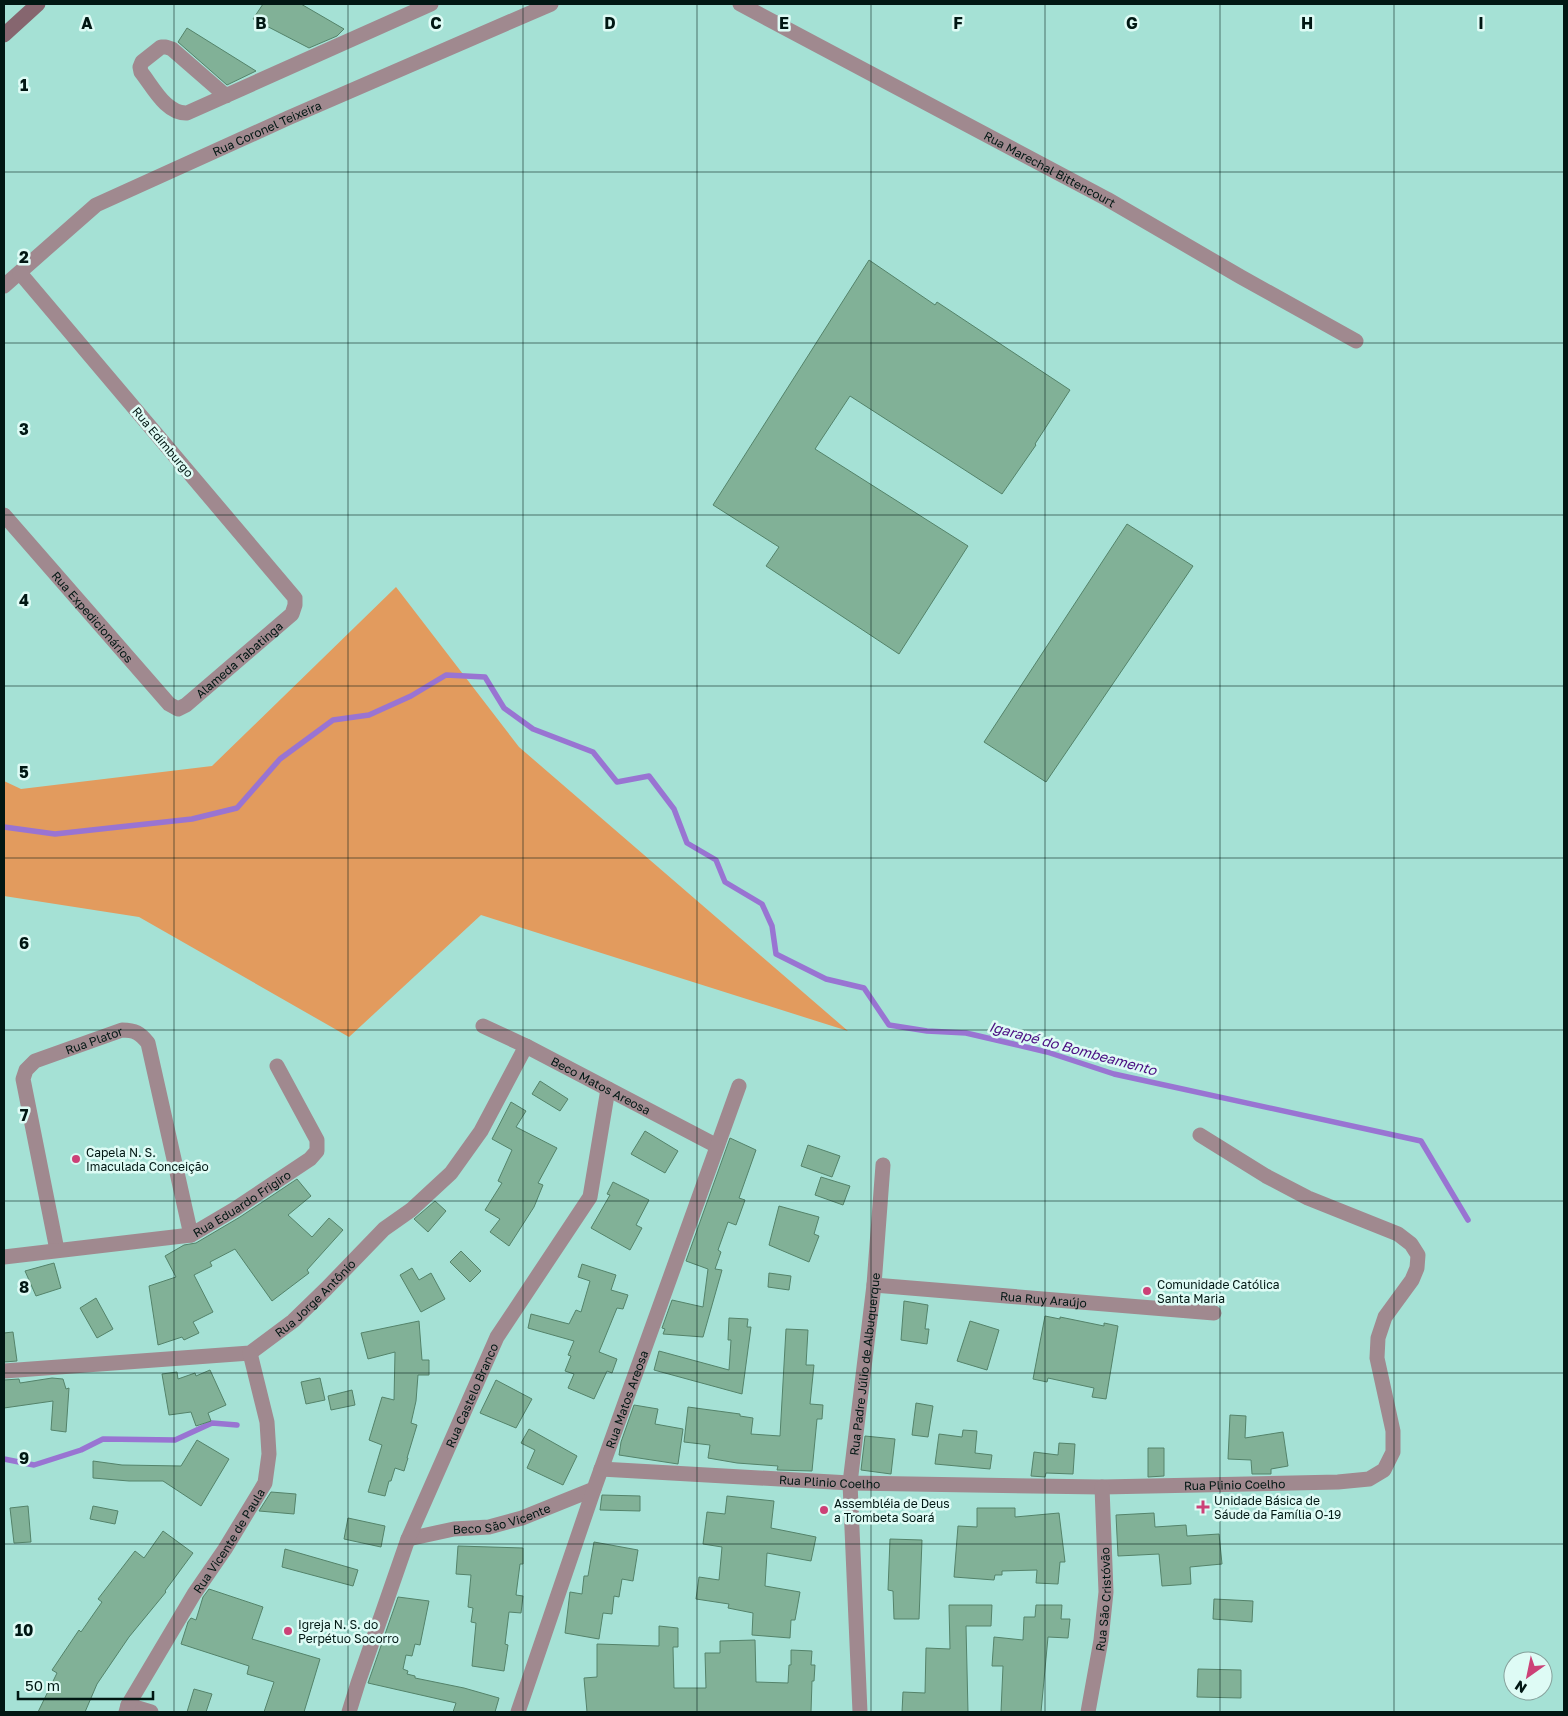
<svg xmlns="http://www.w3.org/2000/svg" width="1568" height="1716" font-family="'Golos Text',sans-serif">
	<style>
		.green { fill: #e29b5e }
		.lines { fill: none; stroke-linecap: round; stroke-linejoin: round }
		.stream { stroke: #9974d2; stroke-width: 5.5 }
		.building { fill: #81b197; stroke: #54836a }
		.street { stroke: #a0898f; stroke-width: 15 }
		.secondary { stroke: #86666f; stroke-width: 15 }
		.grid { fill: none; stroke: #011713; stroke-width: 1; stroke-opacity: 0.55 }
		.poi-dot { fill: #cc4177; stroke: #defbf5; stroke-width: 2 }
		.labels { text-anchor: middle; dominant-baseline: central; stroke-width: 5; stroke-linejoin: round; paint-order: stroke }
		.street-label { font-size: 12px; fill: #011713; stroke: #defbf5 }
		.poi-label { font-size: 12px; fill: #011713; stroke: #defbf5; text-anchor: start }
		.water-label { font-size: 14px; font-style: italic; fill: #4a0e82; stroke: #defbf5 }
		.grid-label { font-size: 16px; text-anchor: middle; font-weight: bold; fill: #011713; stroke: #defbf5; stroke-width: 5; stroke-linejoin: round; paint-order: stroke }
	</style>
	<rect width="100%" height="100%" fill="#a5e1d5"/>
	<!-- green -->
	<path class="green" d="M396 587 519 747 848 1031 481 915 349 1037 139 917 4 896V781L21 789 212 766Z"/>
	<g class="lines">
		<!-- stream -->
		<path class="stream" d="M4 827 55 834 192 819 237 808 280 759 333 720 369 715 411 696 446 675 485 677 504 708 533 729 593 752 617 782 649 776 674 809 687 843 716 860 725 882 762 904 772 926 776 954 826 979 864 988 889 1025 927 1031 966 1033 1047 1052 1114 1074 1421 1141 1468 1220
			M4 1459 34 1465 81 1450 103 1439 175 1440 212 1423 237 1425"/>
	</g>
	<!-- building -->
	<path class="building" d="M263 4H301L344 29 337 36 309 48 253 19Z
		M187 28 256 71 227 85 178 42Z
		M869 260 935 305 937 302 1070 390 1035 444 1036 445 1002 494 850 396 815 449 968 546 899 654 766 566 779 547 713 505Z
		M1127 524 1193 566 1046 782 984 742Z
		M540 1081 568 1099 560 1111 532 1094Z
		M511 1102 526 1111 516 1127 557 1148 538 1183 543 1185 534 1207 509 1246 490 1232 500 1219 485 1210 502 1183 498 1181 512 1150 492 1139Z
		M645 1131 678 1151 665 1173 631 1154Z
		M730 1138 756 1150 739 1198 745 1200 736 1225 728 1222 718 1250 721 1252 715 1269 722 1270 703 1337 663 1334 665 1329 662 1328 672 1300 703 1307 708 1269 686 1261Z
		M808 1145 840 1156 832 1177 801 1166Z
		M821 1177 850 1186 843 1205 815 1195Z
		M297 1179 311 1196 288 1215 312 1237 329 1218 343 1230 307 1270 309 1273 272 1301 235 1249 210 1262 212 1266 194 1275 213 1312 193 1322 199 1333 184 1340 182 1337 158 1345 149 1286 176 1277 165 1256 184 1245 196 1243 240 1217Z
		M613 1182 649 1200 636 1225 642 1228 630 1250 591 1228 610 1195 607 1194Z
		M435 1201 446 1211 428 1232 414 1219Z
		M779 1206 819 1217 814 1234 819 1236 809 1262 769 1245Z
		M461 1251 481 1271 470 1282 450 1262Z
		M54 1263 61 1288 36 1296 25 1271Z
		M582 1264 616 1275 611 1290 628 1295 623 1309 617 1308 599 1352 617 1359 612 1373 607 1371 594 1399 568 1388 574 1374 565 1371 571 1356 568 1355 574 1341 528 1328 531 1314 569 1324 576 1310 581 1312 590 1281 578 1277Z
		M412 1268 419 1280 431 1273 445 1299 421 1312 400 1275Z
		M769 1273 791 1276 789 1290 768 1287Z
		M96 1298 113 1329 97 1338 80 1308Z
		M904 1301 928 1305 925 1329H929L927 1344 901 1340Z
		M1045 1316 1060 1319V1317L1104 1326V1323L1118 1326 1106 1399 1092 1397 1094 1388 1048 1378 1047 1382 1033 1379Z
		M729 1318 748 1319 747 1327H751L742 1394 654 1370 659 1351 729 1370 731 1340H728Z
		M419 1321 422 1360H429V1375H418L416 1401 411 1423 417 1425 407 1458H408L404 1471 395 1468 391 1481H389L385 1496 368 1492 382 1445 369 1440 382 1397 394 1400 395 1352 368 1359 361 1333Z
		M970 1321 999 1330 987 1370 957 1361Z
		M786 1329 808 1330 806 1365H814L810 1404 823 1405 822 1419H817L812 1471 777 1470 778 1466 737 1463 708 1458 710 1445 684 1442 688 1407 740 1414V1416L753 1418 751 1434 780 1436Z
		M13 1332 17 1361 4 1362V1333Z
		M210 1370 226 1405 208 1413 211 1421 196 1426 191 1412 169 1415 162 1374 177 1372 178 1379 195 1373 196 1376Z
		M52 1378 63 1379 66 1389 69 1388 66 1432 51 1430 53 1401 4 1408V1380L19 1379 20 1383Z
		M320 1378 325 1400 306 1404 301 1382Z
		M496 1380 532 1399 516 1428 480 1413Z
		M352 1390 355 1405 331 1410 328 1396Z
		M916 1403 933 1406 928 1437 912 1435Z
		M634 1405 658 1409 655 1424 683 1429 678 1464 619 1455 621 1442Z
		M1230 1415 1246 1416 1245 1438 1283 1432 1288 1466 1271 1469V1474H1252L1251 1460 1228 1459Z
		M529 1429 577 1456 563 1485 527 1468 535 1450 521 1443Z
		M963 1430 977 1431 975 1453 992 1455 990 1469 935 1464 939 1434 962 1437Z
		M865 1436 895 1439 891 1474 861 1470Z
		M197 1440 229 1459 201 1506 163 1481H129L93 1478V1461L122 1465 181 1466Z
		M1059 1443 1075 1444 1073 1474 1046 1473 1045 1477 1031 1476 1034 1452 1058 1455Z
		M1148 1448H1164V1476L1148 1477Z
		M271 1492 296 1494 294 1514 259 1511Z
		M602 1495 640 1496V1511L600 1510Z
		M727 1496 774 1501 771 1528 816 1537 811 1561 767 1553 765 1586 800 1592 795 1620H791L790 1638 752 1635 753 1613 728 1608 729 1604 696 1599 699 1577 719 1580 722 1547 703 1544 707 1512 725 1514Z
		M28 1506 31 1542 14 1543 10 1508Z
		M93 1506 118 1511 115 1524 90 1519Z
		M977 1508H1015V1517L1059 1513 1065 1562H1060L1058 1584 1036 1583 1037 1570 1002 1571V1575H995L994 1580 954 1577 958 1526 977 1527Z
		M1154 1513 1155 1527 1186 1525 1187 1536 1219 1534 1222 1564 1190 1567 1191 1584 1162 1586 1159 1554 1118 1556 1116 1515Z
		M348 1518 385 1526 381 1547 344 1539Z
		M163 1531 193 1553 165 1591 166 1592 129 1637 97 1684 85 1712H38L57 1673 52 1670 79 1630 81 1632 102 1602 98 1599 135 1551 144 1558Z
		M890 1539 922 1540 919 1619H894L893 1591 888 1590Z
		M594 1542 638 1550 633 1581 622 1579 619 1597 614 1596 612 1614 603 1613 599 1639 565 1633 570 1592 582 1594 584 1576H588Z
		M458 1546 523 1548V1564H520L516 1595 523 1596 521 1613 509 1612 505 1644 508 1645 504 1671 472 1666 476 1623 471 1622 473 1608 468 1607 471 1575 456 1574Z
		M285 1549 358 1570 353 1586 282 1567Z
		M209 1589 263 1607 252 1639 320 1659 304 1712H264L274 1682 247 1674 249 1666 181 1644 188 1622 191 1618 196 1620 203 1597Z
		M398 1597 429 1601 420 1645 415 1644 412 1656 406 1655 403 1669 408 1671 407 1674 415 1676V1678L464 1688 499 1698 495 1712H453L456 1703 368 1683Z
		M1214 1599 1253 1601 1252 1622 1213 1619Z
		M949 1605H992L991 1626H966L968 1712H902L903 1692 925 1693 926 1648 950 1649Z
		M1036 1605H1062L1061 1619H1070L1068 1638 1048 1637 1041 1712H1001L1003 1666H992L994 1637 1023 1640 1024 1617H1035Z
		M659 1626 678 1628V1647H673L674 1688H706L705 1653H720V1641L755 1640 756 1682 788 1683 789 1665H791V1650L812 1651 811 1665H815L814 1681H812L811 1712H587L584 1678 597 1677V1644L659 1646Z
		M1198 1669 1241 1670V1698L1197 1697Z
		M194 1689 212 1694 206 1712H187Z"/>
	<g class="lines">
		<!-- street -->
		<g class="street">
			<path id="s1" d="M740 4 1107 199 1241 277 1356 341"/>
			<path d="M226 96 172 49 166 47H161L142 62 140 67 141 72C153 87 166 114 187 113L431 4"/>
			<path id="s2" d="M4 286 96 205 288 118 551 4"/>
			<path id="s3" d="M4 515 169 704 178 709 186 705 292 614 295 605V598L20 273"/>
			<path id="s4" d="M483 1026 526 1046 717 1146"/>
			<path id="s5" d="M57 1250 23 1079 26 1070 35 1061 122 1030C135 1030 140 1033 148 1043L191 1235"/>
			<path id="s6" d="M4 1257 191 1235 235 1209 310 1159 317 1151V1140L277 1066"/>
			<path id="s7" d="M874 1285 1214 1313"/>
			<path id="s8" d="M4 1371 250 1353 293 1321 326 1289 384 1229 411 1210 451 1173 481 1131 526 1046"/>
			<path id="s9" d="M601 1469 850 1483 1102 1487 1338 1482 1369 1479 1384 1470 1393 1452V1431L1377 1358 1378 1338 1385 1317 1412 1280 1417 1268 1418 1255 1411 1244 1398 1234 1308 1198 1266 1176 1200 1135"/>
			<path id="s10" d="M408 1539 454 1529 489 1527 522 1518 594 1489"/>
			<path d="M128 1705 151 1712"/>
			<path id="s11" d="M126 1712 128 1705 194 1594 225 1549 265 1483 269 1454 267 1422 250 1353"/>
			<path id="s12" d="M349 1712 358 1683 408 1539 497 1337 590 1197 608 1089"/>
			<path id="s13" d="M518 1712 594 1489 739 1086"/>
			<path id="s14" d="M860 1712 850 1483 874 1285 883 1165"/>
			<path id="s15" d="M1088 1712 1101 1640 1106 1592 1102 1487"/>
		</g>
		<!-- secondary -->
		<path class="secondary" d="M4 35 38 4"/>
	</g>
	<!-- grid -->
	<path class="grid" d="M174 4V1712M348 4V1712M523 4V1712M697 4V1712M871 4V1712M1045 4V1712M1220 4V1712M1394 4V1712M4 172H1564M4 343H1564M4 515H1564M4 686H1564M4 858H1564M4 1030H1564M4 1201H1564M4 1373H1564M4 1544H1564"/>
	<!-- markers -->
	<g class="poi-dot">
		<circle cx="76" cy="1159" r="5"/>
		<circle cx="1147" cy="1291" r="5"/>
		<path d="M1200.5 1499.5h5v5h5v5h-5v5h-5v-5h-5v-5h5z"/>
		<circle cx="824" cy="1510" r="5"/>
		<circle cx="288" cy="1631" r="5"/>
	</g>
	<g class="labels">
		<!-- street labels -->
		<g class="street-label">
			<text stroke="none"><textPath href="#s2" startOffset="310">Rua Coronel Teixeira</textPath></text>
			<text stroke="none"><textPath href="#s1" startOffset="351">Rua Marechal Bittencourt</textPath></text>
			<text transform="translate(163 442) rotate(50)">Rua Edimburgo</text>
			<text stroke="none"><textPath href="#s3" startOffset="135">Rua Expedicionários</textPath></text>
			<text stroke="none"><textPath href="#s3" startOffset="340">Alameda Tabatinga</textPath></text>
			<text stroke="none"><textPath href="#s5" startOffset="259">Rua Plator</textPath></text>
			<text stroke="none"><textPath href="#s4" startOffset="132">Beco Matos Areosa</textPath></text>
			<text stroke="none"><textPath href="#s6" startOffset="248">Rua Eduardo Frigiro</textPath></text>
			<text stroke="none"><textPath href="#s8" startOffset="332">Rua Jorge Antônio</textPath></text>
			<text stroke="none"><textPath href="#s7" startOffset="170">Rua Ruy Araújo</textPath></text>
			<text stroke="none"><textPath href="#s14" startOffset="349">Rua Padre Júlio de Albuquerque</textPath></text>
			<text stroke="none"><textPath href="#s12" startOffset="340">Rua Castelo Branco</textPath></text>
			<text stroke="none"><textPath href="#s13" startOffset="331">Rua Matos Areosa</textPath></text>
			<text stroke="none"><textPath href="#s9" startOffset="229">Rua Plinio Coelho</textPath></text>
			<text stroke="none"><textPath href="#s9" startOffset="634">Rua Plinio Coelho</textPath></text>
			<text stroke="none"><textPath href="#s10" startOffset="96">Beco São Vicente</textPath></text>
			<text stroke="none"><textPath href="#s11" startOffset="200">Rua Vicente de Paula</textPath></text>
			<text stroke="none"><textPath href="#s15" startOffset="114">Rua São Cristóvão</textPath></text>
		</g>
		<!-- poi labels -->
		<g class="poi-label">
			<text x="86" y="1152">Capela N. S.<tspan x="86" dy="14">Imaculada Conceição</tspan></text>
			<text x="1157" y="1284">Comunidade Católica<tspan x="1157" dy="14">Santa Maria</tspan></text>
			<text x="1214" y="1500">Unidade Básica de<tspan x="1214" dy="14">Sáude da Família O-19</tspan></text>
			<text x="834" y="1503">Assembléia de Deus<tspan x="834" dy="14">a Trombeta Soará</tspan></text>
			<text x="298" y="1624">Igreja N. S. do<tspan x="298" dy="14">Perpétuo Socorro</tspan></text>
		</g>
		<!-- water labels -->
		<g class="water-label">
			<text transform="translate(1073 1048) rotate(15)">Igarapé do Bombeamento</text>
		</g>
	</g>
	<g class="grid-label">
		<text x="87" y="29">A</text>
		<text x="261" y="29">B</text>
		<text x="436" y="29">C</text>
		<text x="610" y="29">D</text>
		<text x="784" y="29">E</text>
		<text x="958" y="29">F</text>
		<text x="1132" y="29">G</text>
		<text x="1307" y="29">H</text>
		<text x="1481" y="29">I</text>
		<text x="24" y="91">1</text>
		<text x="24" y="263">2</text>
		<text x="24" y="435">3</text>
		<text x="24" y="606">4</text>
		<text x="24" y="778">5</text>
		<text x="24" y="949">6</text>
		<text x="24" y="1121">7</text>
		<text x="24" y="1293">8</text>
		<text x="24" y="1464">9</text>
		<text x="24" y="1636">10</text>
	</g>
	<!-- border -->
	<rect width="1568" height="1716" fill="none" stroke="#011713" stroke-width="10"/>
	<!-- north arrow -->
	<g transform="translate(1528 1676) rotate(213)"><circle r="24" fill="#defbf5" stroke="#86a09b"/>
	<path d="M0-4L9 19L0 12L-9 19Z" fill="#cc4177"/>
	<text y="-8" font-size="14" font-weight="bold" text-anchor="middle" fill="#011713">N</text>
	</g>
	<!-- scale -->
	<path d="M18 1691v8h135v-8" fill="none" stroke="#011713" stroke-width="2.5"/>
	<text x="25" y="1691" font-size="15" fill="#011713" stroke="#defbf5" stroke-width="4" paint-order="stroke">50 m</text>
</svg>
